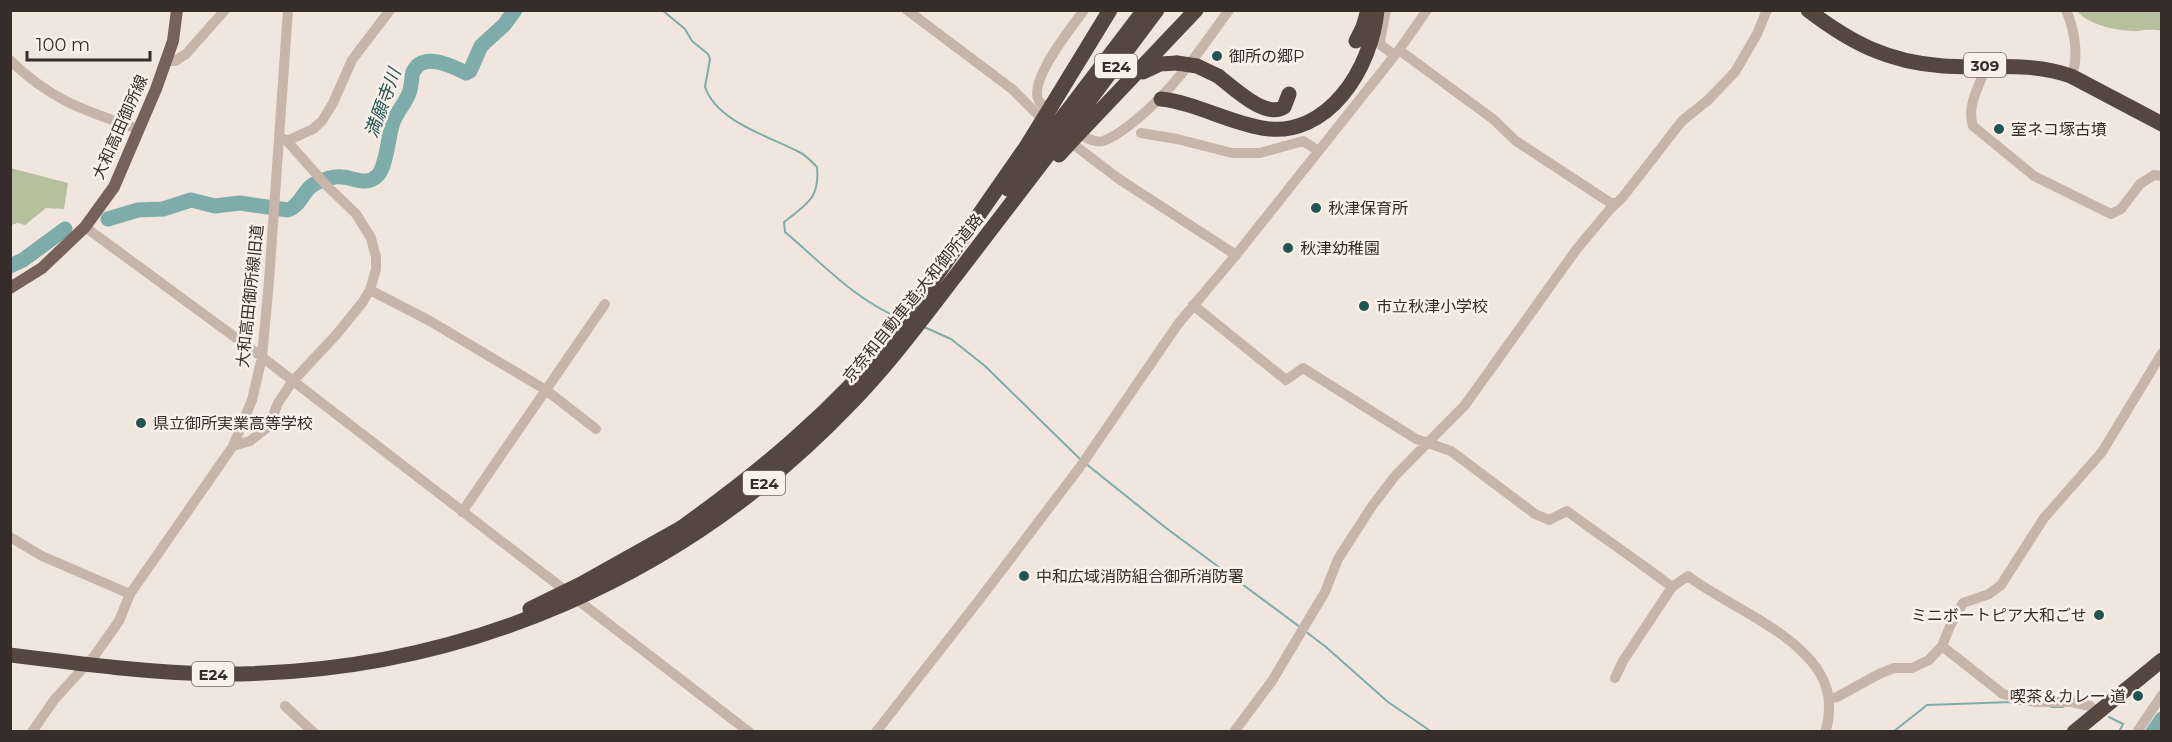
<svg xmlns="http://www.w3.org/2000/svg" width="2172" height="742" font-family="Montserrat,'Noto Sans JP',sans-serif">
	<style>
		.green { fill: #b6bf9e }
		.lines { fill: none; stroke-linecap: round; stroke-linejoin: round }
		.stream { stroke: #7eacab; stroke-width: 2 }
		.river { stroke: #7eacab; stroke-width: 15 }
		.minor { stroke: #c8b5aa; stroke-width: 10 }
		.major { stroke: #77625b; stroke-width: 12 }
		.highway { stroke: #564640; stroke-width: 15 }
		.highway-bridge { stroke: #564640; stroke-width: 15 }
		.poi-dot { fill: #215554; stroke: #f9f0e9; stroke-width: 2 }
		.labels { text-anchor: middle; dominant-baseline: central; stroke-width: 5; stroke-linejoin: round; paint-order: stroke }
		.shield { fill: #f9f0e9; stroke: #706763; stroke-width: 1.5 }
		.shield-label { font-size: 15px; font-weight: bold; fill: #362c29 }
		.poi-label { font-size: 16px; fill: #362c29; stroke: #f9f0e9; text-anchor: start }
		.street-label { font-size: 16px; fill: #362c29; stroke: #f9f0e9 }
		.water-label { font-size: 18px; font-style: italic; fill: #215554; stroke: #f9f0e9 }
	</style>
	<rect width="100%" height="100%" fill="#f1e6dd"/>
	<!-- green -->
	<path class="green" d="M2077 11H2161V31C2153 29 2146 30 2138 31 2118 31 2090 26 2077 11Z
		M10 168 68 183 64 209 46 208 25 225 18 223 11 225Z"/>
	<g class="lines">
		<!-- stream -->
		<path class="stream" d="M662 10 685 29 692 41 708 54 710 59 705 87C717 122 769 136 799 152 806 155 812 162 817 167 820 198 807 204 784 222L785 232C823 264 853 298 899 318
			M924 327 951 339 985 366 1081 460
			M1085 463 1166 528 1300 627
			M1305 631 1326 647 1388 702 1432 732
			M2051 707H2063
			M2109 717 2123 724 2120 730
			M1893 732 1927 705 2011 702 2021 704"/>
		<!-- river -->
		<path class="river" d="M108 219 138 210 163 209 191 200 215 206 240 203 288 210C299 206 302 195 310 187 316 182 327 178 335 177 350 174 365 189 378 175 386 166 388 139 392 126 395 112 407 103 410 90 412 84 411 78 413 72 423 51 452 66 466 73L470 71 481 46 504 25 515 10
			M10 266 23 260 65 229
			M2153 732 2162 719"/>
		<!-- minor -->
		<path class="minor" d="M907 10 1012 89 1046 123
			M1084 10C1072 27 1027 82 1039 101 1045 110 1059 117 1068 124 1078 132 1090 144 1103 141 1113 138 1123 130 1131 124 1171 93 1199 52 1229 10
			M1386 10 1380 41 1381 45 1394 55
			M2066 10C2074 28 2080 58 2071 76
			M1399 50 1493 119 1516 141 1609 202 1616 204
			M10 60C50 100 86 111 138 129
			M165 61H175L186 54 225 10
			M1987 65C1980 84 1966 106 1973 126L2034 176 2111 214 2121 209 2140 184 2154 175 2162 176
			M1141 133 1177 139 1232 153H1260L1303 141 1317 150
			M1065 138 1119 179 1236 255
			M287 141 313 129 322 121 333 103 352 60 390 10
			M85 227 262 357 749 732
			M370 290 430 321 546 390 596 429
			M1193 305 1286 380 1303 368 1416 439 1451 451 1535 514 1549 520 1567 511C1602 537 1638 561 1672 587
			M233 446 250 441 269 426 278 403 292 382 336 335 362 303 370 290 376 269V257L371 238 356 214 326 185 287 141 279 136
			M462 512 605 304
			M10 537 42 556 130 594
			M1942 646 2003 694 2034 702H2071L2090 706 2097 712
			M1615 678 1623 661 1672 587 1688 576C1730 609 1828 642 1829 704 1829 714 1829 723 1825 732
			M1829 699 1837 697 1879 674 1894 668H1912L1929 660 1942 646 1950 626 1963 603 1989 594 2001 585 2044 518 2102 452 2162 353
			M285 706 313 732
			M32 732 54 700 95 655 119 621 130 594 233 446 252 400 262 357 269 281 288 10
			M876 732 976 604 1080 467 1178 324 1236 255 1399 50 1427 10
			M1234 732 1272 681 1325 592 1338 559 1372 506 1395 476 1465 405 1576 250 1611 208 1622 198 1682 121 1708 100 1735 72 1757 34 1767 10
			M2137 732 2162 695"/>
		<!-- major -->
		<path class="major" d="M10 288 42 268 85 227 114 187 156 89 173 41 177 10"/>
		<!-- highway -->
		<path class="highway" d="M1808 10C1851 43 1888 62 1943 66 1987 69 2028 61 2071 76L2162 124
			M1356 41 1363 27 1368 10
			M1143 72 1160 64 1177 63
			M1218 76C1234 88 1265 119 1284 107L1289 94
			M1161 99C1196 103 1227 122 1262 128 1328 140 1372 67 1377 10
			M1052 105 1110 10
			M1065 114 1144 10
			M1074 121 1157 10
			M1083 129 1196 10
			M681 528C761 471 834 410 896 334
			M2074 732 2162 660"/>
		<!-- highway-bridge -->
		<path class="highway-bridge" d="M1177 63 1197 66 1218 76
			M1059 155 1083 129
			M1008 189 1065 114
			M896 334 1026 147 1052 105
			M530 609 581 584 681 528
			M10 655C81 664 151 673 221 674 462 675 686 576 851 403 890 363 923 318 957 274 996 223 1035 172 1074 121"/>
	</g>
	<!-- markers -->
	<g class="poi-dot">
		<circle cx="1217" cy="56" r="6"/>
		<circle cx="1999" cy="129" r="6"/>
		<circle cx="1316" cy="208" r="6"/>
		<circle cx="1288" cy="248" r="6"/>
		<circle cx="1364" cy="306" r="6"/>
		<circle cx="141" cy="423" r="6"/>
		<circle cx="1024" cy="576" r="6"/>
		<circle cx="2099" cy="615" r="6"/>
		<circle cx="2138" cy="696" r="6"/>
	</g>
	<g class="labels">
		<!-- shield labels -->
		<g class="shield">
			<rect x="1964" y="53" width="42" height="24" rx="4.5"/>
			<rect x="1095" y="54" width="42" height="24" rx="4.5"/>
			<rect x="743" y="471" width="42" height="24" rx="4.5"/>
			<rect x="192" y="662" width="42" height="24" rx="4.5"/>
		</g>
		<g class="shield-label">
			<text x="1985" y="65">309</text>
			<text x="1116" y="66">E24</text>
			<text x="764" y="483">E24</text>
			<text x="213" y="674">E24</text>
		</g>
		<!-- poi labels -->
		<g class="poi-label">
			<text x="1229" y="56">御所の郷P</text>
			<text x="2011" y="129">室ネコ塚古墳</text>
			<text x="1328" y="208">秋津保育所</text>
			<text x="1300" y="248">秋津幼稚園</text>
			<text x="1376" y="306">市立秋津小学校</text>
			<text x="153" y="423">県立御所実業高等学校</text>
			<text x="1036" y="576">中和広域消防組合御所消防署</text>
			<text x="2087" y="615" text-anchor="end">ミニボートピア大和ごせ</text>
			<text x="2126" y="696" text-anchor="end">喫茶＆カレー 道</text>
		</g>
		<!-- street labels -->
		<g class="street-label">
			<text transform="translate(120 127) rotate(-66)">大和高田御所線</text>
			<text transform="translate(250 296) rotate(-84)">大和高田御所線旧道</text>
			<text transform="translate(913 298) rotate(-51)">京奈和自動車道;大和御所道路</text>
		</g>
		<!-- water labels -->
		<g class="water-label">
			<text transform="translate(383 103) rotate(-70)">満願寺川</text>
		</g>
	</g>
	<!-- border -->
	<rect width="2172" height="742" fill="none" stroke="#362c29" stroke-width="24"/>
	<!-- scale -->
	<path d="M27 51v9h123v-9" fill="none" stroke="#362c29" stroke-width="3"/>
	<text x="36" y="51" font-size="18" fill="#362c29" stroke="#f9f0e9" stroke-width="4.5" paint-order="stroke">100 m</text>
</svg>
